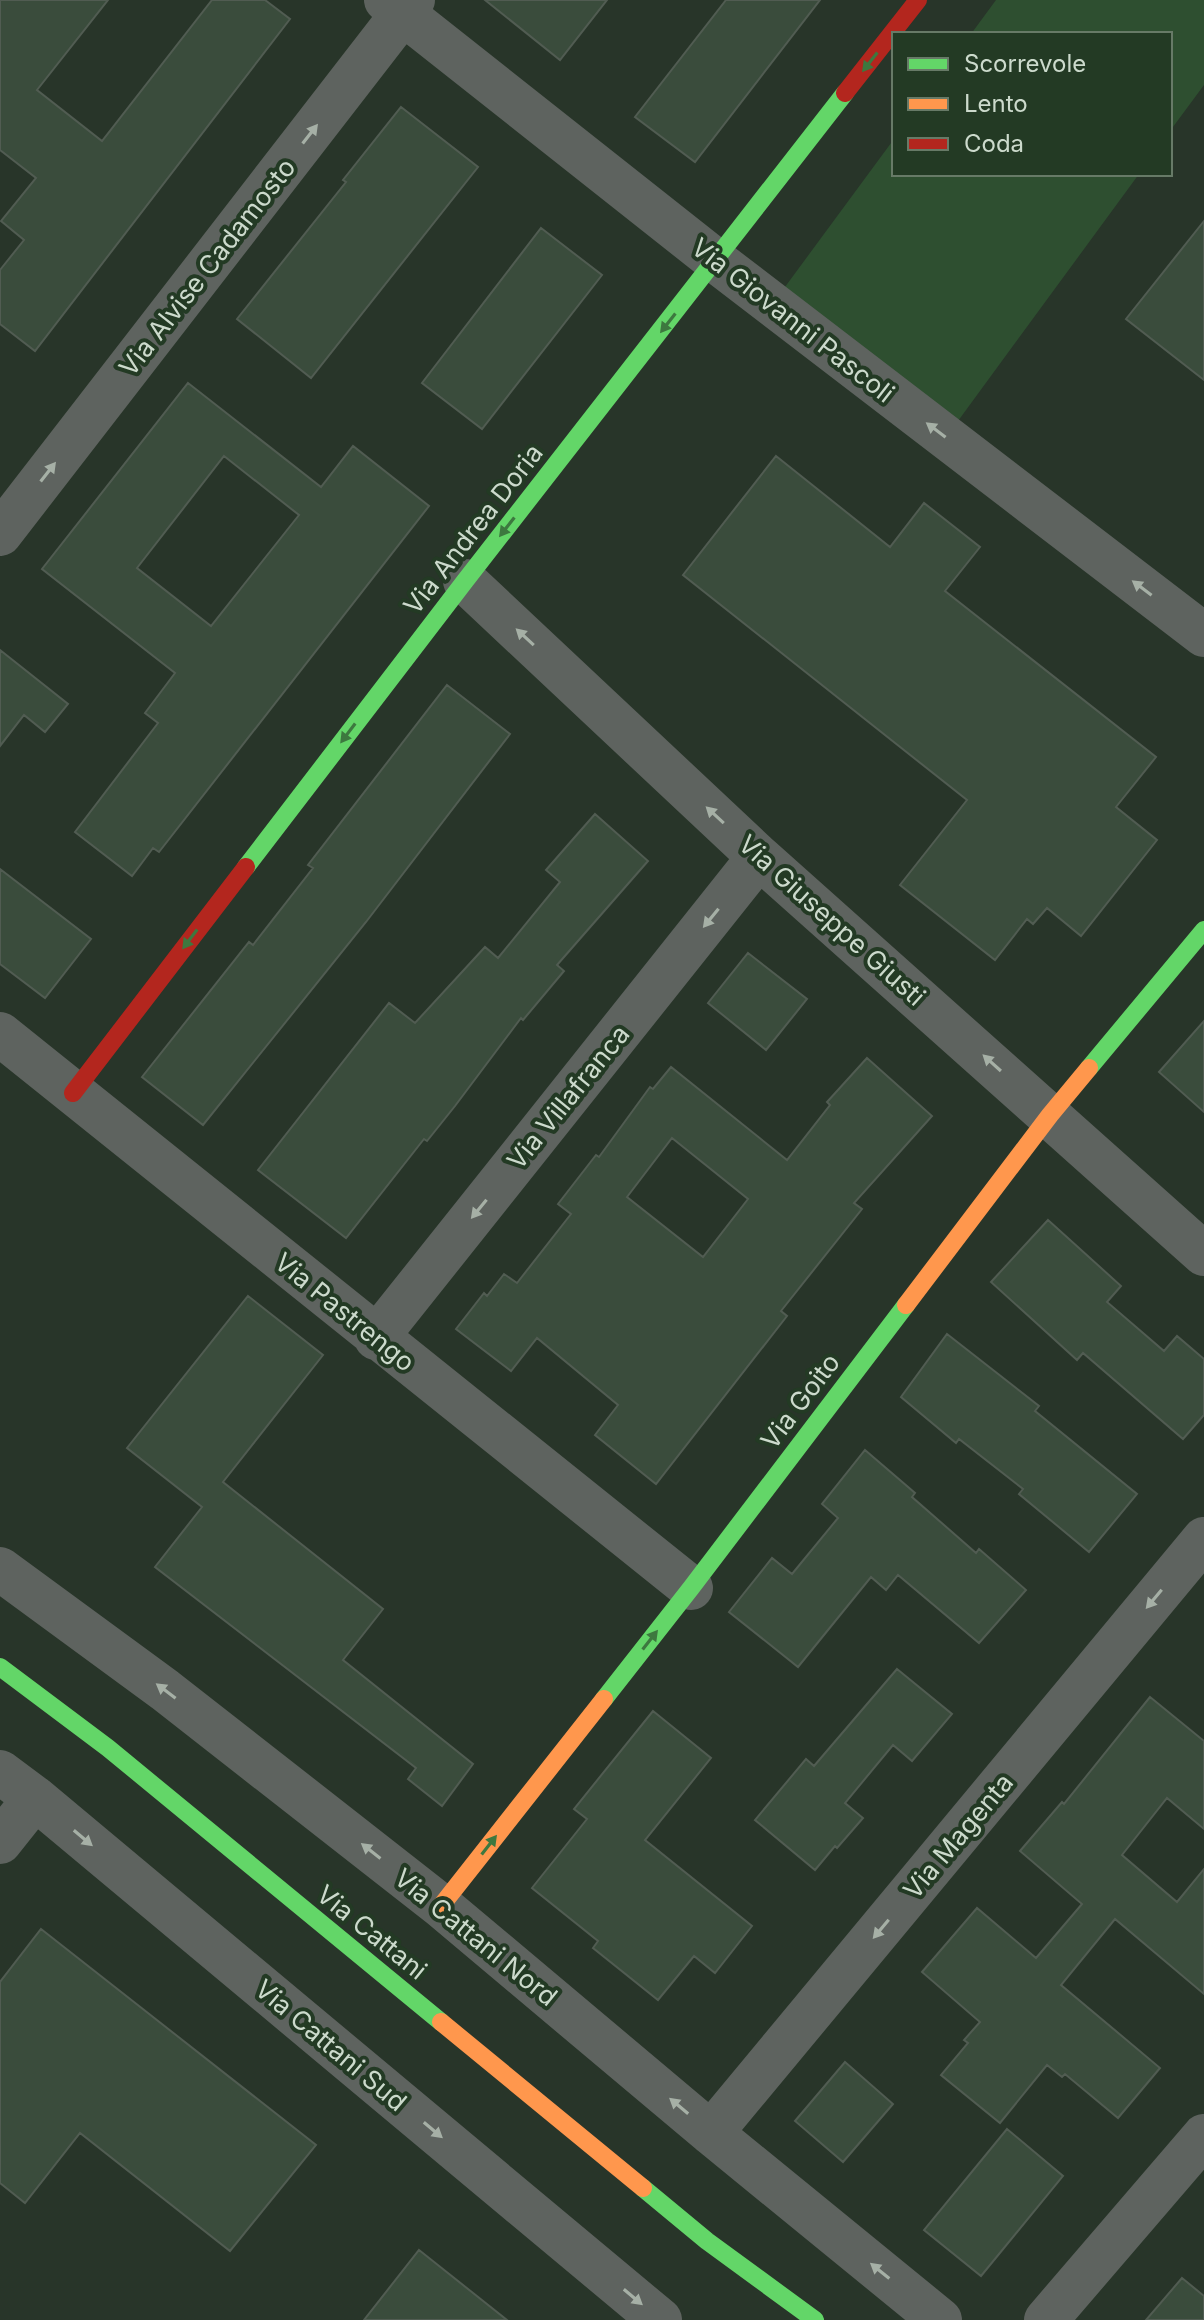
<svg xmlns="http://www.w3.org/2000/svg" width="1204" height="2320" font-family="Inter,sans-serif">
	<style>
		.green { fill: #2e4f30 }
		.building { fill: #3a4c3c; stroke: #515c52; stroke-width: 2; fill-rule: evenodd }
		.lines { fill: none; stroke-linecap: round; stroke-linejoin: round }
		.street { stroke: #5e635f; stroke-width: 44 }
		.fast { stroke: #63d668; stroke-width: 18 }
		.slow { stroke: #ff974d; stroke-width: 18 }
		.jam { stroke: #b3261e; stroke-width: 18 }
		.oneway { fill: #3d783f }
		.oneway2 { fill: #a6b0a6 }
		.labels { text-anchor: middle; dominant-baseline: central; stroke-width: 8; stroke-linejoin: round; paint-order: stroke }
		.street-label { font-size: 26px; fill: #ccdacc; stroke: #233a24 }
	</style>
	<rect width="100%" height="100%" fill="#283529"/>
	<!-- green -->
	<path class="green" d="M996 0H1204V85L1170 131V34H971Z
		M894 139V174H1139L958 421 782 291Z"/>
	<!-- building -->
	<path class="building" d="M0 0H108L37 90 102 141 212 0H265L290 19 35 351 0 324V270L24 240 1 221 36 178 0 150Z
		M485 0H607L560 60Z
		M726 0H820L695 162 635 117Z
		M401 107 478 167 311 378 237 319 346 182 343 180Z
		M1204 221V380L1126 319Z
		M541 228 602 275 482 429 422 383Z
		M188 383 321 487 353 446 429 506 159 852 153 848 132 876 75 832 158 723 145 713 175 673 42 569ZM224 456 299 515 211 626 137 568Z
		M776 456 890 547 924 503 980 547 945 591 1156 757 1116 807 1157 840 1081 936 1047 908 1033 924 1027 919 995 960 900 885 967 800 683 575Z
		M0 650 68 704 45 732 24 715 0 746Z
		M447 685 510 734 366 922 203 1125 142 1077 249 942 253 945 313 868 308 865Z
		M595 814 648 861 557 965 564 971 523 1020 521 1018 455 1106 427 1141 424 1139 346 1238 258 1170 389 1003 415 1023 485 947 498 958 560 882 546 870Z
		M0 869 91 939 45 998 0 964Z
		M748 953 807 999 766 1050 708 1003Z
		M1204 1021V1112L1159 1072Z
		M867 1058 932 1116 854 1203 862 1209 781 1311 787 1316 656 1484 595 1435 618 1405 537 1338 511 1371 456 1329 484 1293 487 1296 504 1274 517 1283 571 1214 558 1204 596 1155 599 1157 650 1087 653 1089 671 1067 787 1160 830 1105 827 1102ZM672 1138 748 1199 703 1257 627 1197Z
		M1048 1220 1121 1286 1107 1302 1164 1351 1177 1336 1204 1359V1415L1183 1439 1083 1353 1077 1360 991 1282Z
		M248 1296 323 1355 223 1482 383 1609 343 1660 473 1764 442 1806 408 1779 416 1768 155 1567 202 1507 127 1448Z
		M947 1334 1039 1406 1035 1411 1137 1494 1089 1552 1019 1494 1023 1489 959 1439 956 1443 901 1397Z
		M865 1450 915 1493 912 1497 976 1553 979 1549 1026 1590 979 1643 898 1575 886 1590 871 1577 798 1667 729 1612 772 1558 792 1574 838 1518 822 1504Z
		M897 1669 952 1714 912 1761 893 1745 845 1803 863 1818 837 1848 835 1846 815 1870 755 1820 806 1759 814 1766Z
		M1150 1697 1204 1741V1829L1167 1798 1122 1855 1177 1902 1204 1869V1994L1115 1919 1061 1985 1160 2068 1118 2118 1065 2074 1062 2077 1047 2065 1000 2123 941 2075 968 2043 964 2040 980 2022 922 1972 977 1908 1036 1958 1082 1904 1020 1851 1062 1802 1064 1804Z
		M653 1711 711 1758 645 1840 752 1926 715 1973 694 1956 658 2000 593 1948 598 1941 532 1888 587 1819 574 1809Z
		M41 1929 316 2145 230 2251 80 2133 25 2203 0 2183V1982Z
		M845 2062 893 2104 843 2162 795 2121Z
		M1007 2129 1063 2176 981 2276 924 2230Z
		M419 2250 507 2320H364Z
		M1182 2278 1204 2296V2320H1146Z"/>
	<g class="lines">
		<!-- street -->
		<path class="street" d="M386 0 716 261 1204 635
			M0 534 413 0
			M465 581 759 857 1204 1254
			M0 1034 691 1588
			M376 1338 759 857
			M0 1569 165 1690 441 1906 711 2133 940 2320
			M0 1772 35 1798 660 2320
			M0 1842 35 1798
			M711 2133 1204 1539
			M1046 2320 1204 2136"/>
		<!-- fast -->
		<path class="fast" d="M246 867 465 581 845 93
			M1089 1068 1204 930
			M0 1667 108 1748 441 2022
			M604 1699 691 1588 906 1305
			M643 2188 707 2241 815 2320"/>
		<!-- slow -->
		<path class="slow" d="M906 1305 1050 1115 1089 1068
			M441 1906 604 1699
			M441 2022 643 2188"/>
		<!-- jam -->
		<path class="jam" d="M845 93 918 0
			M73 1093 246 867"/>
	</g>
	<!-- one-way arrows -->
	<defs><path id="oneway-solid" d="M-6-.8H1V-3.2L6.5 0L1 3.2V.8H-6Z" transform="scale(2)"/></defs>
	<g class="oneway">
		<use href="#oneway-solid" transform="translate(870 62) rotate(128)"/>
		<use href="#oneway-solid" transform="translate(668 323) rotate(128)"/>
		<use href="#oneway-solid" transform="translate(507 527) rotate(128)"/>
		<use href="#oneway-solid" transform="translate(348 733) rotate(127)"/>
		<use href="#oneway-solid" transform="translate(190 939) rotate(127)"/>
		<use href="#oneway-solid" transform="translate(650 1640) rotate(-52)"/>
		<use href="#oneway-solid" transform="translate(489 1845) rotate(-52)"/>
	</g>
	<g class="oneway2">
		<use href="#oneway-solid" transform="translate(310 134) rotate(-52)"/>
		<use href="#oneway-solid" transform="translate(936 430) rotate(-143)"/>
		<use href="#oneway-solid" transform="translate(48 472) rotate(-52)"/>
		<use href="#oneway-solid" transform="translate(1142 588) rotate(-143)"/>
		<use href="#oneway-solid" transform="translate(525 637) rotate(-137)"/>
		<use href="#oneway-solid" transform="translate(715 815) rotate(-137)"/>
		<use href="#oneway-solid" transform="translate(711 918) rotate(129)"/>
		<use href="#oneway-solid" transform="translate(992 1063) rotate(-138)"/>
		<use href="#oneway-solid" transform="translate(479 1209) rotate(129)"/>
		<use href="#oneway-solid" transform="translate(1154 1599) rotate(130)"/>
		<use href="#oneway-solid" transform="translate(166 1691) rotate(-143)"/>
		<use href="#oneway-solid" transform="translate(83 1838) rotate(40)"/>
		<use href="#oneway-solid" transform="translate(371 1851) rotate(-142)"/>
		<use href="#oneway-solid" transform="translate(881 1929) rotate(130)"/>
		<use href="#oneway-solid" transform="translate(679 2106) rotate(-140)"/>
		<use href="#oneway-solid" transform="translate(433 2130) rotate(40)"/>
		<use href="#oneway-solid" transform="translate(880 2271) rotate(-141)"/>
		<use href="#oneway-solid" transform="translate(633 2297) rotate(40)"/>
	</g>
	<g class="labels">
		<!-- street labels -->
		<g class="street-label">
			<text transform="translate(207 267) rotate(-52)">Via Alvise Cadamosto</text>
			<text transform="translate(793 320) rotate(38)">Via Giovanni Pascoli</text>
			<text transform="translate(473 529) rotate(-52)">Via Andrea Doria</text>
			<text transform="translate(832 920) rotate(42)">Via Giuseppe Giusti</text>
			<text transform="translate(568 1097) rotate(-51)">Via Villafranca</text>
			<text transform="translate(345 1312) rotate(39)">Via Pastrengo</text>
			<text transform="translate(800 1401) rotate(-53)">Via Goito</text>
			<text transform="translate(958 1836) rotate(-50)">Via Magenta</text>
			<text transform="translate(372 1932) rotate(39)">Via Cattani</text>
			<text transform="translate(476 1937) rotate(39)">Via Cattani Nord</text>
			<text transform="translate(331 2045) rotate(40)">Via Cattani Sud</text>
		</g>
	</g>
	<!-- legend -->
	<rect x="892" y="32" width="280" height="144" fill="#233a24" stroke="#677a67" stroke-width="2"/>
	<rect x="908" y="58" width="40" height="12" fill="#63d668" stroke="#677a67" stroke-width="2"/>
	<text x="964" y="72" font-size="24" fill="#ccdacc">Scorrevole</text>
	<rect x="908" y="98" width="40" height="12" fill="#ff974d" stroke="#677a67" stroke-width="2"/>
	<text x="964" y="112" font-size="24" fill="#ccdacc">Lento</text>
	<rect x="908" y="138" width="40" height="12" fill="#b3261e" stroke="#677a67" stroke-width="2"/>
	<text x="964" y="152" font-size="24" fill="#ccdacc">Coda</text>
</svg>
